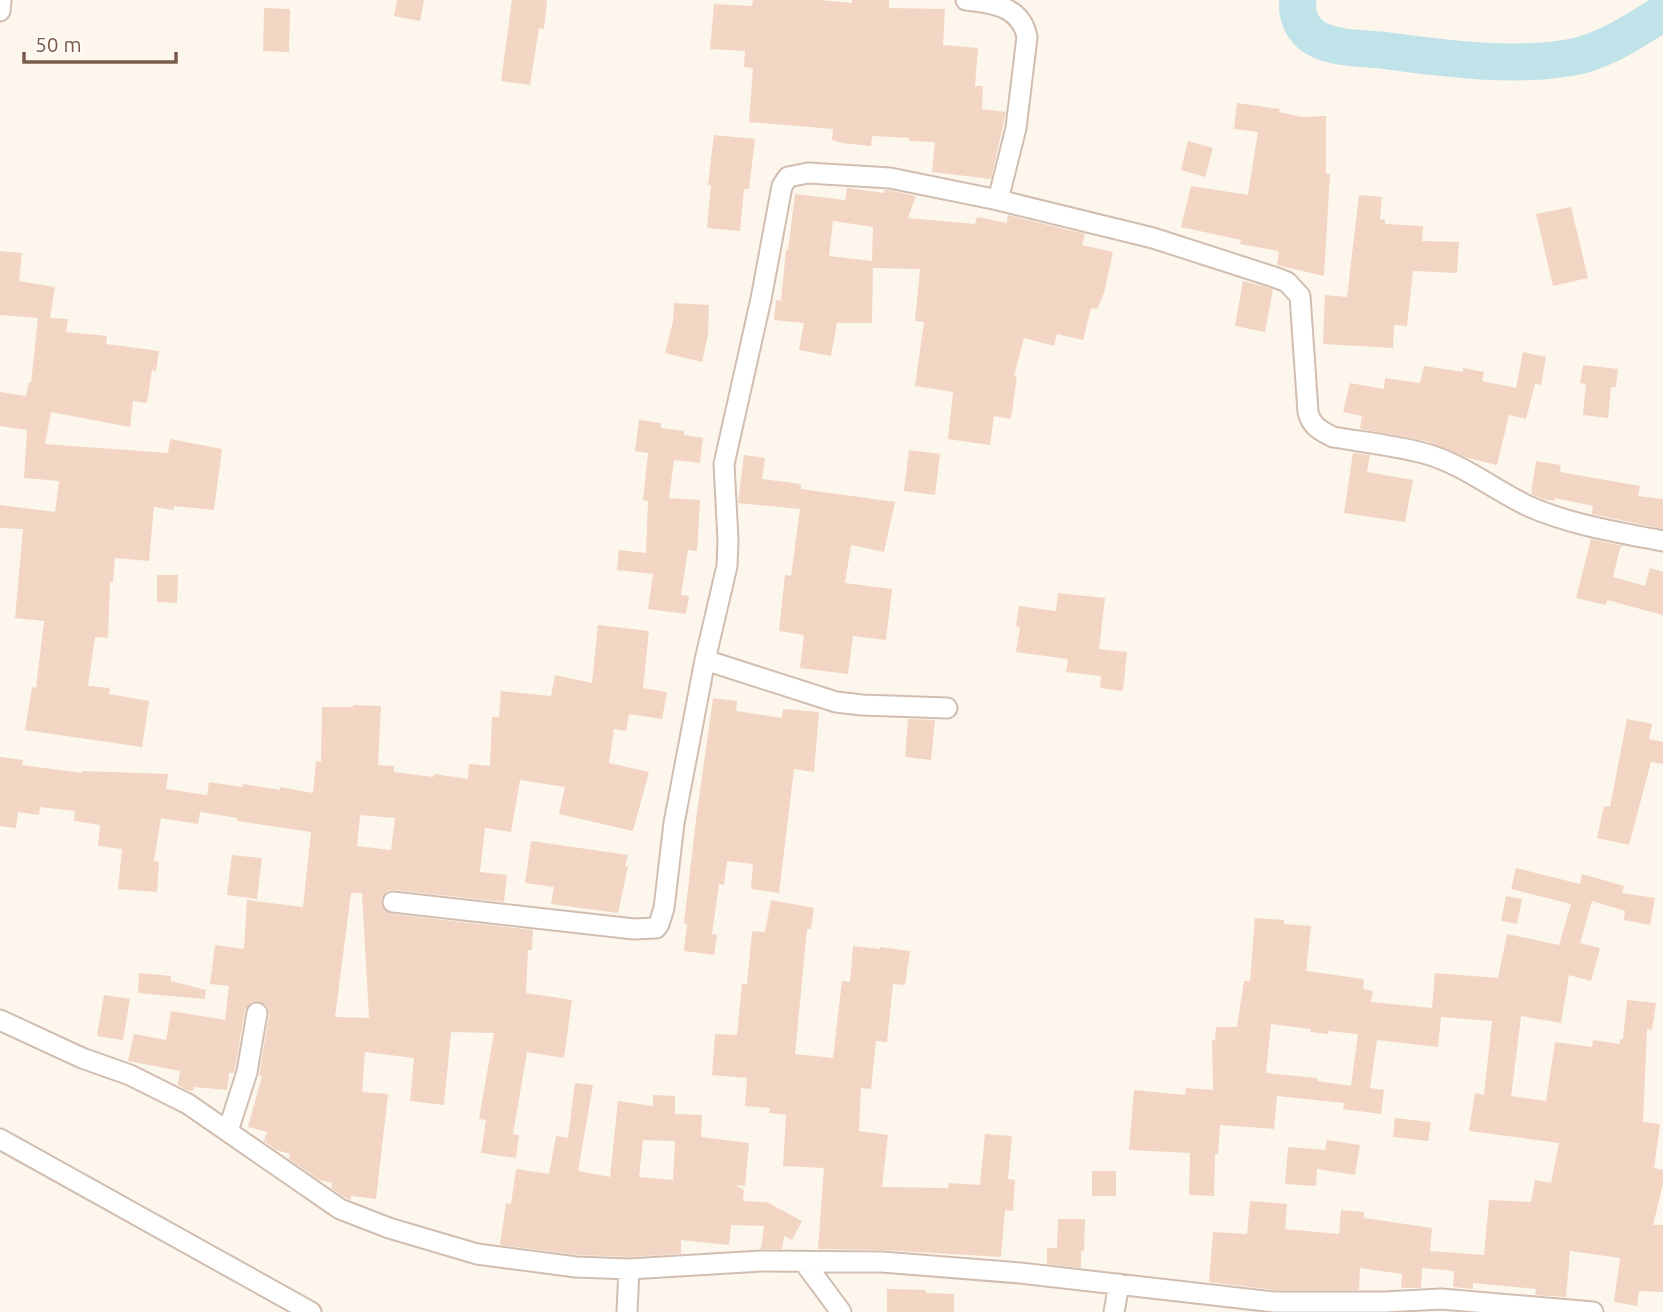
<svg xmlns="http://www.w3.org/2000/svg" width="1663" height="1312" font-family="Ubuntu,sans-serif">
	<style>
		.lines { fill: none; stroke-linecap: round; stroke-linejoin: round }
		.river { stroke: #bfe3e8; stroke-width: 37 }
		.building { fill: #f3d5c3; fill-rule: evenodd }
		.street-casing { stroke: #d1beb0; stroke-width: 23 }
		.street { stroke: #fff; stroke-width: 19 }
	</style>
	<rect width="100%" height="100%" fill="#fdf6ec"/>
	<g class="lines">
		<!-- river -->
		<path class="river" d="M1298 0C1296 12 1300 25 1310 34 1327 49 1360 48 1381 50 1440 58 1520 69 1578 56 1609 48 1636 30 1663 13"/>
	</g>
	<!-- building -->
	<path class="building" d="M397 0H424L420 21 394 16Z
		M512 0H547L544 29 539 28 530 85 501 81Z
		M753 0H820L852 3V0H889V8L945 9 943 45 978 48 975 86H983L982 109 1006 112 991 179 932 172 935 142 909 141 910 138 872 136 871 146 841 143 832 140 833 129 749 122 753 68 744 67 745 51 710 49 714 4 752 6Z
		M264 8 290 9 289 52 263 51Z
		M1237 103 1280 109 1279 112 1301 117 1326 116V173L1330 174 1324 276 1277 265 1279 251 1240 244 1241 240 1181 227 1191 186 1248 195 1258 132 1234 129Z
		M714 135 755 139 749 189H744L740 231 707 228 711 185H708Z
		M1188 141 1213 148 1205 177 1181 170Z
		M847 188 884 193 885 190H888L916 196 908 218 975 224 977 217 1007 223 1008 215 1085 234 1082 245 1113 252 1104 293 1097 309 1091 308 1083 340 1057 334 1054 346 1024 338 1014 376 1017 377 1011 419 994 416 990 445 948 439 953 392 915 386 924 322 915 321 920 269 873 268 872 323H837L831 356 799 350 804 323 774 320 776 300 781 301 786 250H788L795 194 845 200ZM833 221 873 227 872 261 829 256Z
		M1359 195 1382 197 1380 219 1385 220V224L1423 226 1422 241 1459 242 1457 273 1413 271 1407 326 1394 325 1393 348 1323 344 1325 295 1347 297Z
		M1571 207 1588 278 1553 286 1536 214Z
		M0 251 22 253 19 281 55 287 50 318 68 319 66 332 107 336 106 344 159 351 156 371 152 370 147 403 133 401 130 427 51 412 45 444 168 453 170 439 222 449 214 510 174 506V510L154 507 149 561 115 558 113 582H110L108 638 95 637 88 686 110 688 109 694 149 701 142 747 25 730 32 687 36 688 44 621 15 618 23 529 0 528V505L55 512 59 481 24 478 27 430 0 426V392L26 396 29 382 31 383 38 318 0 315Z
		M1243 281 1273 289 1265 332 1235 326Z
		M674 303 709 305 708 335 702 362 665 353 673 321Z
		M1523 352 1546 357 1541 385 1535 384 1526 419 1509 415 1497 465 1468 458 1426 441 1360 429 1362 416 1343 412 1350 383 1384 389 1385 378 1420 383 1424 366 1463 372V368L1484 372 1482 381 1516 388Z
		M1583 365 1618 369 1616 387H1611L1608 418 1583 415 1586 384 1580 383Z
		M639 420 661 423V428L684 431V435L703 438 700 463 674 460 669 498 700 500 697 551 688 550 681 595 689 596 686 614 648 609 653 574 617 570 619 550 646 553 648 501 643 500 648 453 635 451Z
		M909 450 940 454 935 495 904 491Z
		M1353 453 1370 455 1367 472 1413 480 1405 522 1344 513Z
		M744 455 765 458 762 479 801 484V489L895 502 884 552 851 545 845 583 892 589 886 640 853 636 848 674 800 668 804 635 779 631 785 575 791 576 800 509 738 503Z
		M1536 461 1561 465 1560 472 1640 486 1638 496 1663 499V529L1592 514 1593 506 1555 498V501L1543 499 1531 494Z
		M1591 539 1623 546 1620 548 1613 577 1645 586 1650 568 1663 572V615L1607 600 1606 605 1576 598Z
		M157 575H178L177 603 157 602Z
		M1058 593 1105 598 1099 649 1127 652 1123 691 1100 688 1101 676 1066 672 1068 659 1016 652 1020 627 1016 626 1019 606 1056 611Z
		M598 625 649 631 643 688 667 692 662 719 629 714 626 731 614 729 609 763 649 772 633 831 559 814 565 787 520 780 511 832 485 828 480 872 507 875 504 902 394 890 388 891 381 900 382 907 392 914 533 930 532 950H528L526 993 572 1000 564 1058 527 1052 513 1134 519 1135 516 1158 481 1153 486 1120 479 1119 494 1033 451 1032 444 1105 410 1101 414 1058 365 1052 362 1092 388 1094 376 1199 351 1196V1200L346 1198 331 1188 332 1183 320 1180 289 1159 290 1154 276 1150 264 1141 267 1132 248 1127 262 1076H259L269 1015 268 1008 264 1003 252 1002 245 1010 235 1069 234 1073H229L227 1090 194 1087 193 1091 187 1090 178 1085 180 1071 128 1061 134 1034 166 1040 171 1011 225 1020 229 986 210 984 215 945 244 949 247 900 303 907 311 832 237 821V818L200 812 198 824 161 818 154 861 159 862 157 892 118 889 122 849 98 846 100 825 74 821 75 811 40 807 39 815 18 812 16 828 0 826V757L23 760 22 765 82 773V771L168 774 166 789 207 795 209 782 242 787 243 784 280 790V787L313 793 316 761 321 762 322 707H353V705L381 706 378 765 394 766V772L433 777 434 774 468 779 469 764 490 766 492 717H499L501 691 551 696 555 675 592 683ZM360 815 395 818 391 850 357 846ZM351 893H362L369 1018 335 1017Z
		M713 698 737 701 736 711 782 718 783 709 819 712 814 772 794 769 779 893 751 889 753 864 727 861 724 885 719 884 712 934 717 935 714 955 684 951 687 924 684 923 696 820Z
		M908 719 935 720 931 760 905 757Z
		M1627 719 1652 724 1649 739 1663 742V764L1651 762 1629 845 1597 838 1604 806 1610 807Z
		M531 841 628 855 625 866H628L618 913 551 904 554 887 525 883Z
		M232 855 262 858 257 899 227 895Z
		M1516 868 1580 884 1582 874 1624 886 1622 893 1655 898 1650 925 1624 920 1625 911 1592 901 1580 943 1600 948 1591 981 1569 975 1561 1023 1521 1016 1511 1096 1546 1101 1555 1042 1592 1047 1593 1040 1620 1044V1039H1623L1627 1000 1656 1003 1652 1030 1647 1029 1643 1122 1660 1124 1654 1168 1663 1170V1184L1653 1225H1663V1292L1639 1291 1637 1306 1614 1302 1620 1258 1570 1251 1566 1297 1535 1295 1536 1289 1473 1283V1289L1453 1287 1454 1271 1422 1268 1421 1288H1401L1402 1274 1360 1268 1359 1290H1275L1209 1282 1213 1232 1247 1234 1250 1201 1287 1204 1285 1229 1339 1234 1341 1210 1364 1212V1218L1432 1228 1430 1251 1484 1255 1489 1200 1531 1202 1535 1180 1551 1183 1559 1143 1469 1131 1475 1093 1484 1095 1492 1021 1441 1017 1438 1047 1377 1040 1370 1088 1384 1090 1381 1114 1343 1109 1344 1103 1277 1096 1274 1129 1220 1125 1218 1154H1215L1214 1196 1189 1195 1190 1153 1129 1150 1134 1090 1185 1095 1186 1088 1213 1090 1212 1040H1215L1216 1027H1237L1244 981H1250L1255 918 1284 920V924L1311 926 1306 971 1364 979 1363 989 1373 991 1371 1002 1432 1008 1435 973 1498 978 1507 934 1559 945 1571 904 1511 889ZM1271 1024 1311 1029 1310 1032 1328 1034V1031L1358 1034 1351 1086 1317 1081V1078L1266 1073Z
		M1506 896 1522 899 1517 924 1501 921Z
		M771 900 814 908 811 929H807L795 1054 833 1058 842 981 850 982 853 946 880 949V947L910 951 905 985 893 984 887 1042 876 1041 871 1089 861 1088 859 1131 888 1135 882 1187 948 1188 949 1183 980 1185 985 1134 1012 1136 1008 1179 1015 1180 1013 1211 1005 1210 1001 1257 883 1250 818 1249 824 1168 783 1166 786 1115 769 1113 770 1108 745 1106 747 1078 712 1075 715 1034 737 1035 742 984H747L752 931 765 932Z
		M139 973 171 976V981L206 990 205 999 138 993Z
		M104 995 130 999 123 1040 97 1036Z
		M575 1083 593 1085 578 1171 610 1177 618 1101 653 1106V1095L675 1096V1114L702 1115 701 1137 749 1143 745 1186 736 1185 744 1190 743 1201 767 1202 802 1221 792 1240 784 1236 782 1249H761L764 1226 731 1225 729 1245 681 1240V1254L629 1257 577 1255 500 1245 506 1203 511 1204 516 1169 549 1174 556 1136 568 1138ZM643 1140 675 1141 673 1180 639 1177Z
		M1395 1118 1431 1122 1428 1141 1393 1137Z
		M1327 1140 1360 1145 1355 1175 1317 1169 1316 1186 1285 1184 1288 1147 1325 1150Z
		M1092 1171H1116V1196H1092Z
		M1058 1219H1085L1084 1251H1081V1268L1047 1264V1248H1057Z
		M887 1289 926 1290V1293L954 1294V1312H887Z"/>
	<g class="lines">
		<!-- street casing -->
		<g class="street-casing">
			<path id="street" d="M966 0C992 3 1021 6 1027 37L1016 128 998 200
				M0 11 1 0
				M705 660 836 702 862 705 947 708
				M393 902 634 929 656 928 659 924 664 908 674 823 705 660 727 566 728 540 724 464 761 299 782 186 788 177 808 173 890 178 998 200 1153 238 1277 278 1287 282 1300 296 1308 412C1311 426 1321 431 1333 437 1362 442 1393 445 1423 453 1461 463 1493 489 1528 506 1571 525 1617 532 1663 541
				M0 1020 82 1058 130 1075 188 1104 340 1209 389 1228 477 1254 576 1267 629 1269 762 1261 882 1262 1020 1273 1274 1302H1385L1441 1299 1593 1312
				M228 1131 247 1072 257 1013
				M0 1139 311 1312
				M804 1262 841 1312
				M627 1312 629 1269
				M1114 1312 1119 1284"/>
		</g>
		<!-- street -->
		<use href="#street" class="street"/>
	</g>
	<!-- scale -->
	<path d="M24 52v10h152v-10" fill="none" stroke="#7a5c4d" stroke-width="3.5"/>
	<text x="35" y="52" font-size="21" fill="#7a5c4d" stroke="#fffaf3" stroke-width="5" paint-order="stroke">50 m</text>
</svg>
